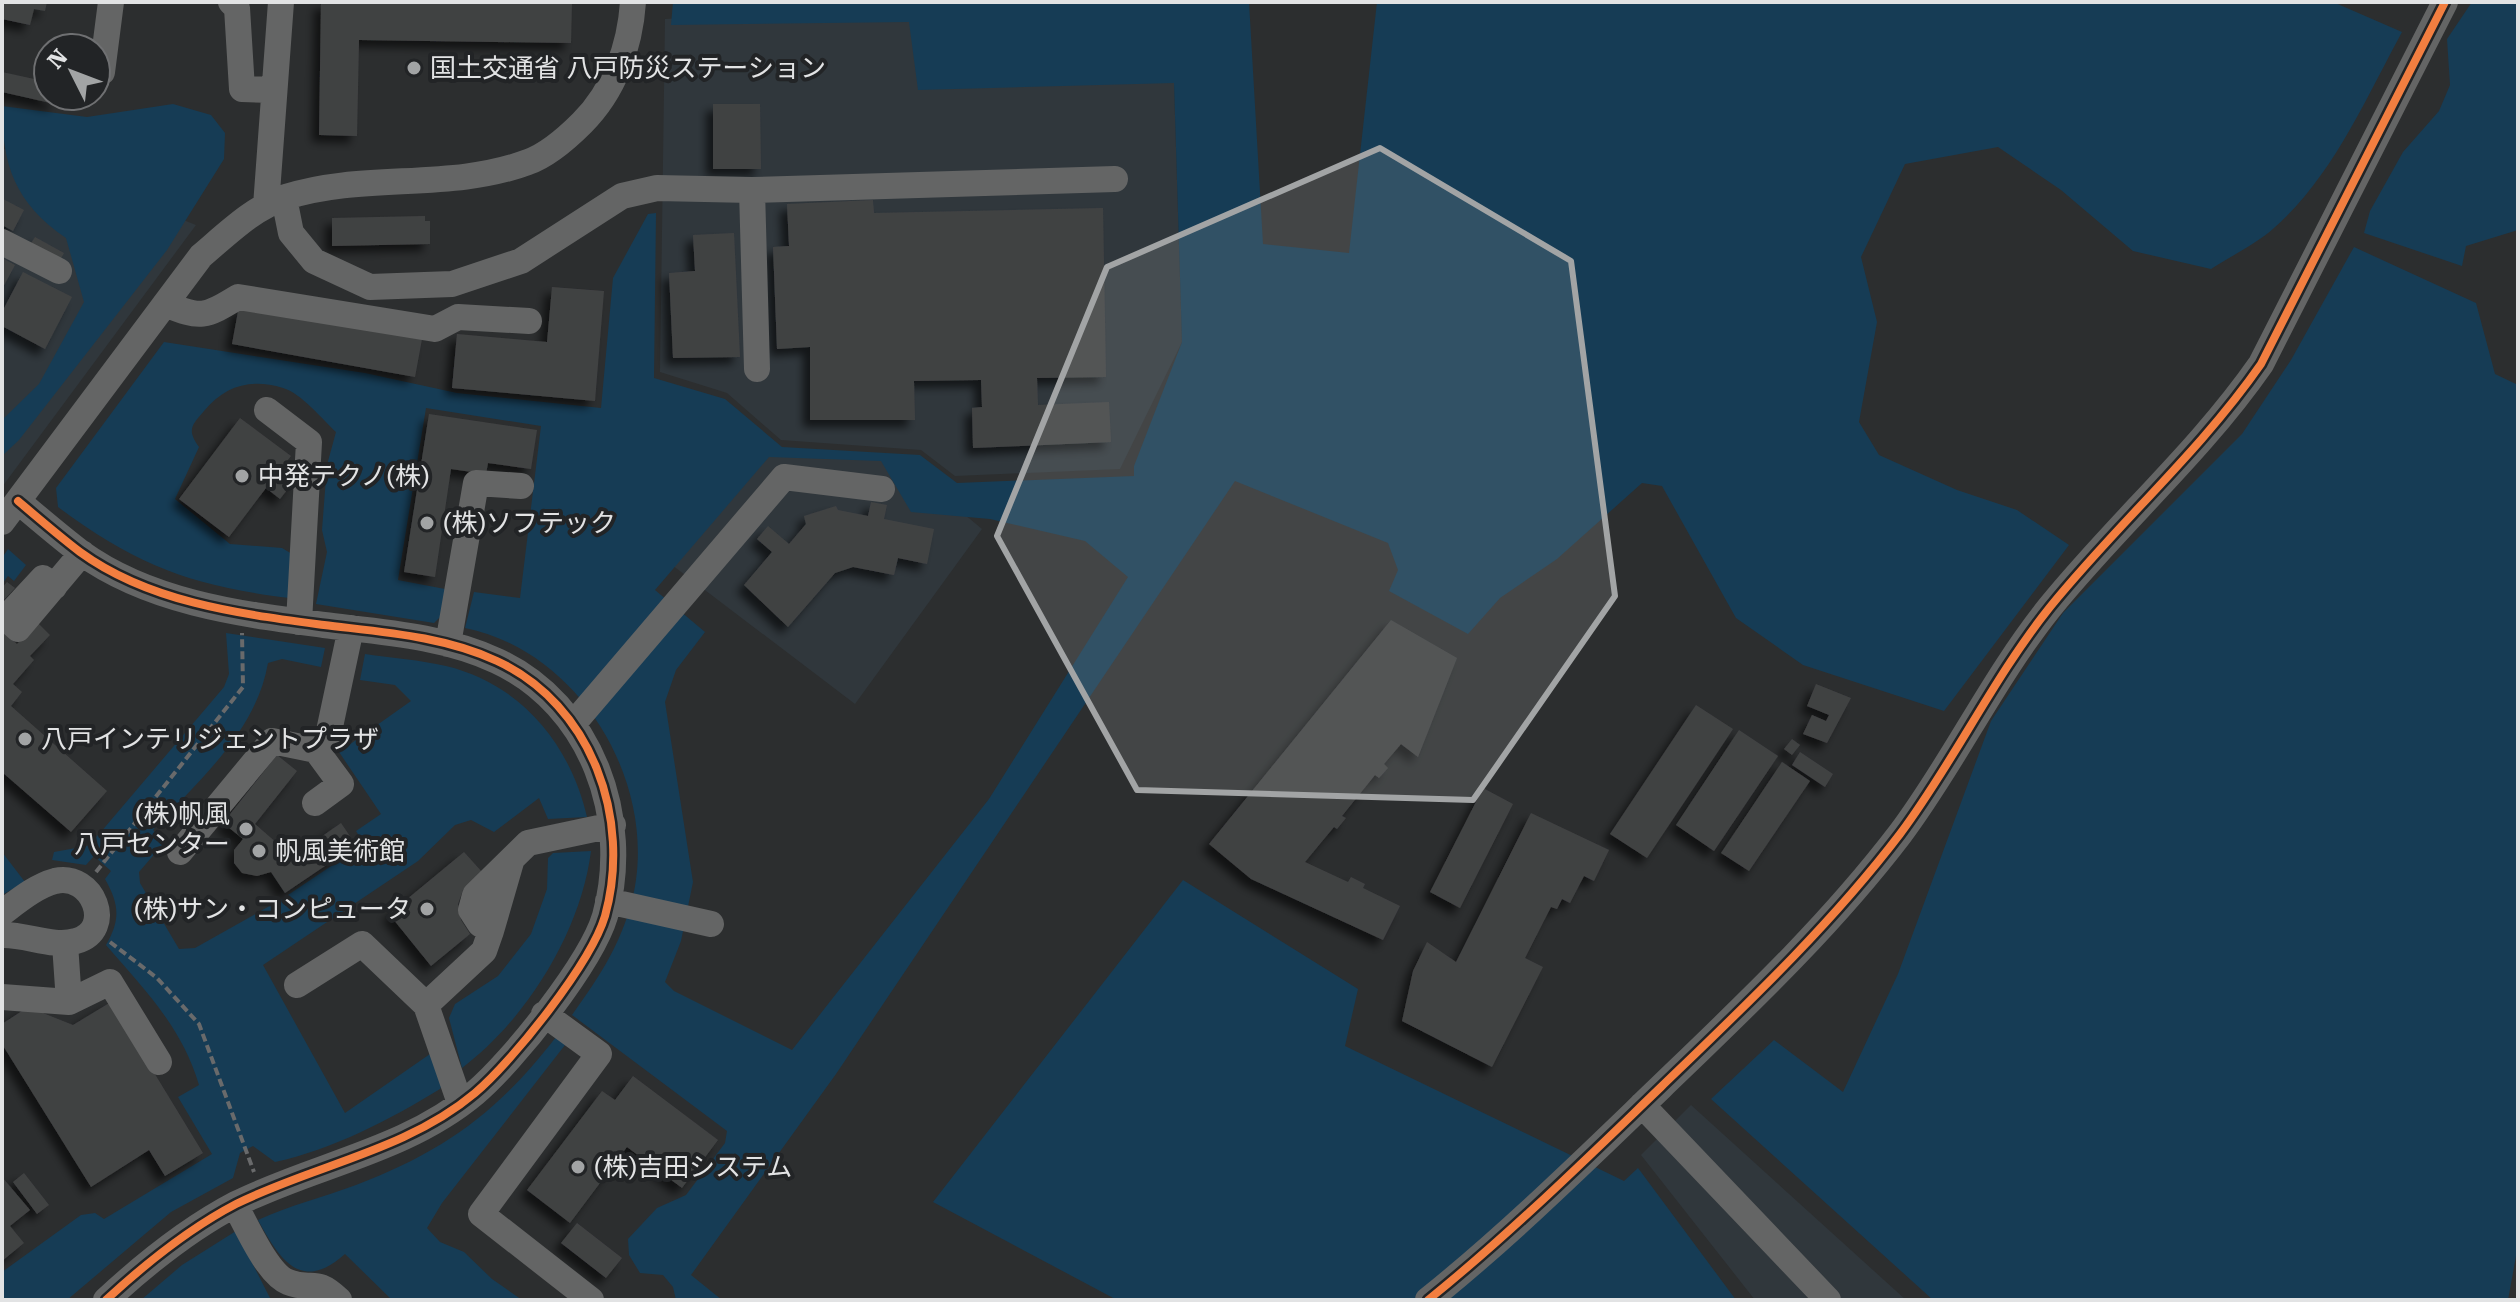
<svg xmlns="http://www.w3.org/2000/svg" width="2520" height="1302" font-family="'Roboto Serif','Noto Sans JP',serif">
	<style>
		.built { fill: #30373c }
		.green { fill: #163c55; fill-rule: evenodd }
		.building { fill: #414243; filter: url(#shadow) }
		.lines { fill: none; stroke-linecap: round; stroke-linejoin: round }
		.path { stroke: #696a6b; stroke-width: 4; stroke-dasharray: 8 4; stroke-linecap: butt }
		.minor { stroke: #646565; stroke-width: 26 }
		.cycleway-casing { stroke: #222426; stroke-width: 13 }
		.cycleway { stroke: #f27e40; stroke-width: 8 }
		.marked { fill: #a2a4a5; fill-opacity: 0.2; stroke: #a2a4a5; stroke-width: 6; stroke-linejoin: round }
		.poi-dot { fill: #a2a4a5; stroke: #222426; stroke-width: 3 }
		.labels { text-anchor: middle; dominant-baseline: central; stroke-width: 8; stroke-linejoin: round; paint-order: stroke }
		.poi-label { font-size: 26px; fill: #e2e3e4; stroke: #222426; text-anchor: start }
	</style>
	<defs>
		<filter id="shadow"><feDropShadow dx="-7" dy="7" stdDeviation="4" flood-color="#0009"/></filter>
	</defs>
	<rect width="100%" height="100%" fill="#2c2e2f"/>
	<!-- built -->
	<path class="built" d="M984 2 1174 83 1182 342 1120 469 955 476 921 450 781 440 727 393 660 372 665 19Z
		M2 148 196 225 2 487Z
		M766 449 903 463 982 529 855 704 672 565Z
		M1691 1105 1906 1300H1755L1641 1155Z"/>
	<!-- green -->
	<path class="green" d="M673 2H1249L1263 244 1349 253 1377 2H2333L2402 32C2365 100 2333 176 2274 228 2256 244 2231 256 2211 269L2133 251 2061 190 1998 147 1905 164 1861 257 1877 322 1859 422 1879 455 1957 490 2017 510 2069 545 1944 711 1803 665 1736 618 1662 486 1642 483 1557 559 1500 598 1468 634 1389 591 1398 570 1388 543 1235 481 836 1074 691 1275 722 1300H676L673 1287 663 1275 640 1273 629 1255 628 1239 657 1208 686 1195 725 1143 727 1131 572 1015C597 980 617 951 630 908 664 793 584 652 465 628L474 592 520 598 541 426 426 408 398 580 445 589 440 617 434 623 316 604 327 552 322 530 327 465 336 432C322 419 301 393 283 388 250 378 225 386 204 411 191 426 187 430 199 447L175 499 230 544 282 548 292 554 290 598C192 586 137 566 58 507L56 488 164 342 365 373 457 393 601 408 613 278 648 214 656 213 654 378 725 399 782 447 920 455 957 483 1134 476V466L1182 342 1174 83 918 90 909 22 671 25ZM769 457 881 461 911 512 990 519 1085 541 1128 577 989 799 792 1050 674 991 665 982 681 941 693 882 665 702 676 670 705 632 655 590Z
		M2472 2H2518V230L2466 246 2462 266 2364 233 2370 211 2403 152 2439 111 2450 85 2447 39Z
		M173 104 211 115 225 133 224 159 167 250 19 440 2 456V420L39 384 84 302 66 238C15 203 2 165 2 106L87 117Z
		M2354 247 2476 303 2495 374 2518 385V1245L2508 1300H1933L1711 1099 1774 1040 1843 1092 1898 974 1991 721 2063 613 2242 434 2291 360Z
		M8 549 26 565 14 581 8 576 2 584V558Z
		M226 633 325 648 321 667 282 659 268 663C256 732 199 780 153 830L164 843 139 872 140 883 179 949 195 948 282 899 364 844 356 831 381 814 339 752 411 701 395 685 360 680 365 654C392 658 420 660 446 666 521 684 570 744 587 817L548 819 539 798 494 832 471 820 455 825 418 861 263 965 345 1113 430 1054 443 1081 440 1089C389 1120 334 1149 275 1162L253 1146 240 1153 233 1178 171 1212 67 1300H2V1272L81 1215 95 1213 104 1219 212 1154 178 1097 199 1085C182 1027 144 989 106 945 121 919 119 904 105 879L111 871 94 856 86 865 52 860 54 852 87 846 100 833 224 687 229 674Z
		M591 851C581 931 527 1019 462 1068L449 1018 455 1004 498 976 531 934 547 889 548 858 553 853Z
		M2 852 25 882 2 895Z
		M1183 880 1358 989 1345 1046 1624 1181 1638 1168 1736 1300H1117L933 1202Z
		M556 1037 565 1045 442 1203 427 1228 440 1242 464 1252 492 1279 522 1300H392L345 1254C300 1294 279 1258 258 1220 290 1205 324 1197 356 1185 445 1151 498 1112 556 1037Z
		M236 1231 271 1300H141L182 1265Z"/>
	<!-- building -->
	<path class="building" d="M2 2H47L45 11 34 9 30 25 2 19Z
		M321 2H572L571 43 359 40 357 136 319 135Z
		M2 72 48 82V96H57L55 104 2 92Z
		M713 104H760L761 169H713Z
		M3 199 24 210 13 231 2 225Z
		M873 200 874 213 1103 208 1106 377 1037 378 1038 405 1109 402 1111 442 973 448 972 408 982 407 981 380 914 381 915 420H810V347L777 349 773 247 789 246 787 204Z
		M425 216V221H430V244L332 246V218Z
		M734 233 740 357 673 358 669 273 695 271 693 235Z
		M35 237 64 253 60 260 30 245Z
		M2 258 15 265 2 289Z
		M23 272 72 297 45 349 2 326V312Z
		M552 287 604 291 595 401 452 388 457 334 547 342Z
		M239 306 422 339 415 377 232 344Z
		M429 414 537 430 531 469 488 463 486 474 451 469 435 577 404 572Z
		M240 418 291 456 280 470 294 481 280 499 266 488 229 537 179 499Z
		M871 502 887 505 884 519 934 529 927 564 898 558 894 575 853 567 835 573 788 627 744 585 772 552 757 539 768 526 789 544 806 524 804 516 836 506 838 510 868 516Z
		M7 582 15 588 2 602V588Z
		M1391 620 1457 658 1418 757 1401 744 1384 764 1388 768 1379 778 1375 775 1342 816 1346 818 1337 829 1334 827 1305 862 1348 882 1351 877 1365 884 1363 888 1400 906 1383 940 1251 879 1209 844Z
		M38 623 50 635 30 656 34 660 13 684 22 692 11 706 107 791 71 832 2 772V631L17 644Z
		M1816 684 1851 698 1827 743 1803 734 1812 715 1826 721 1829 715 1807 706Z
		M1696 705 1733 729 1647 858 1610 834Z
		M1739 730 1778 756 1714 851 1676 825Z
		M1792 739 1800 745 1792 755 1784 749Z
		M1800 752 1833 774 1825 787 1792 765Z
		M277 755 297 771 255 824 278 844 288 860 341 823 356 845 285 893 271 872 257 876 242 873 234 863V850L243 839 223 823Z
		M1782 762 1810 781 1749 871 1721 853Z
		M1483 788 1513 804 1460 908 1430 892Z
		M1531 813 1609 850 1594 881 1584 876 1570 903 1562 899 1557 909 1551 907 1525 958 1543 967 1492 1067 1402 1021 1413 971 1427 942 1456 962Z
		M464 852 482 872 463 890 458 904 461 920 470 934 431 966 389 914Z
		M111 1002 203 1153 165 1176 149 1150 91 1187 2 1044V1024L28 1007 73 1025Z
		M633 1076 718 1140 682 1188 627 1147 570 1223 527 1190 602 1091 615 1100Z
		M24 1173 49 1205 37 1214 13 1182Z
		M2 1177 30 1210 10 1226 24 1243 2 1261Z
		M577 1223 622 1258 606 1278 561 1243Z"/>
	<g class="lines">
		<!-- path -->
		<path class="path" d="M96 872 243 687 242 633
			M110 942 157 978 199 1024 254 1172"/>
		<!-- minor -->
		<path class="minor" d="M231 2 237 8 242 89 274 90
			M102 72 111 2
			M752 190 757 369
			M284 198 291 233 314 261 370 287 452 284 521 261 622 196 657 188 752 190 1115 179
			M266 206 281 2
			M2 242 59 271
			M165 304C201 319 205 317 238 297L435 329 458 317 529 321
			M267 410 309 442 299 622
			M18 501C38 518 59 536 80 552 150 603 241 614 324 625 381 632 444 636 497 661 592 705 632 819 605 916 591 963 513 1061 475 1093 406 1151 314 1165 236 1204 188 1229 145 1264 106 1300
			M2 522 201 256C227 234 254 207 286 197 364 172 451 191 528 162 548 155 567 138 582 123 614 91 630 47 633 2
			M54 587 43 578 6 618 18 629 82 553
			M448 644 476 483 521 486
			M573 724 784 477 882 489
			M315 803 341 784 316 750 328 736 351 628
			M180 852 272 741 316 750
			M608 901 711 924
			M2 913C18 901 36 886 55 881 93 872 116 930 76 941 53 948 26 934 2 935
			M491 931 511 862
			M65 944 69 1002
			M297 985 362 944 426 1005
			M2 997 69 1002 110 982 159 1062
			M544 1014 599 1054 481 1214 591 1300
			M460 1103 426 1005 484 951 491 931 480 924 471 910 475 895 528 843 613 825
			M1642 1105 1828 1300
			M235 1205C246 1224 267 1274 288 1282 313 1292 314 1276 339 1300
			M1428 1300C1510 1234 1585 1160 1661 1087 1745 1006 1829 927 1900 834 1954 762 1993 678 2050 607 2118 523 2199 453 2261 364L2445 2"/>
		<!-- cycleway casing -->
		<g class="cycleway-casing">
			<path id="cycleway" d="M18 501C38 518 59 536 80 552 150 603 241 614 324 625 381 632 444 636 497 661 592 705 632 819 605 916 591 963 513 1061 475 1093 406 1151 314 1165 236 1204 188 1229 145 1264 106 1300
				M1428 1300C1510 1234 1585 1160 1661 1087 1745 1006 1829 927 1900 834 1954 762 1993 678 2050 607 2118 523 2199 453 2261 364L2445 2"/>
		</g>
		<!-- cycleway -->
		<use href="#cycleway" class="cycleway"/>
	</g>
	<!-- marked area -->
	<path class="marked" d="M1380 148 1571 261 1615 596 1473 800 1137 790 997 536 1107 267Z"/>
	<!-- markers -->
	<g class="poi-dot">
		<circle cx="414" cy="68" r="8"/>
		<circle cx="242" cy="476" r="8"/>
		<circle cx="427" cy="523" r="8"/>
		<circle cx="25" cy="739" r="8"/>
		<circle cx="246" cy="829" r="8"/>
		<circle cx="259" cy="851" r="8"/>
		<circle cx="427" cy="909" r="8"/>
		<circle cx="578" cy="1167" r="8"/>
	</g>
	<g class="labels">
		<!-- poi labels -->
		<g class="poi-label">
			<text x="430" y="68">国土交通省 八戸防災ステーション</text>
			<text x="258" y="476">中発テクノ(株)</text>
			<text x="443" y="523">(株)ソフテック</text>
			<text x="41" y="739">八戸インテリジェントプラザ</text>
			<text x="230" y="814" text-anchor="end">(株)帆風<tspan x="230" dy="30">八戸センター</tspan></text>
			<text x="275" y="851">帆風美術館</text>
			<text x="411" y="909" text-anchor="end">(株)サン・コンピュータ</text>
			<text x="594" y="1167">(株)吉田システム</text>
		</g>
	</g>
	<!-- border -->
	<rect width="2520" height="1302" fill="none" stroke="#e2e3e4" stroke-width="8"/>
	<!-- north arrow -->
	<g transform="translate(72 72) rotate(312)"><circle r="38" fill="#222426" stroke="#6f7072" stroke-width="2"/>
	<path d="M0-6L14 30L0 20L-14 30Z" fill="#a2a4a5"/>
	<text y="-12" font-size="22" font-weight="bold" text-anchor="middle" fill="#e2e3e4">N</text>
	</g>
</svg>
